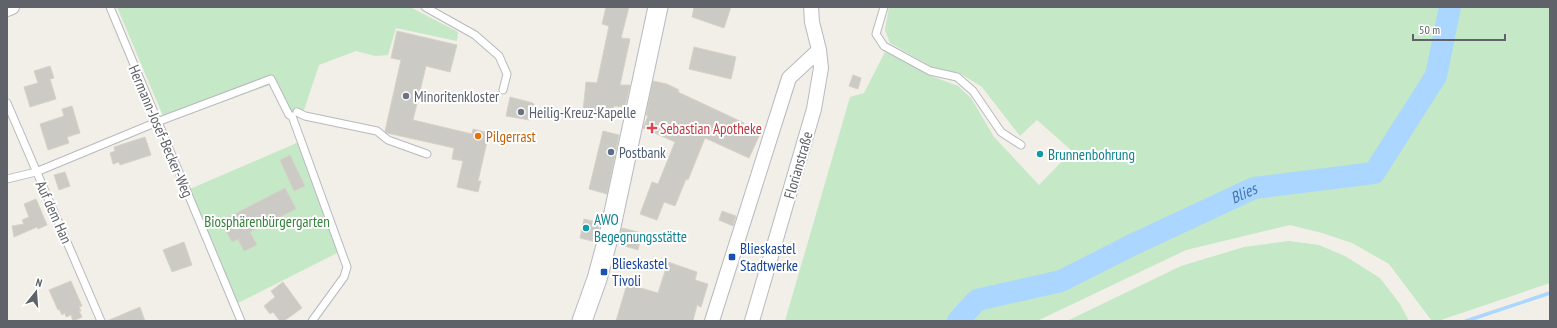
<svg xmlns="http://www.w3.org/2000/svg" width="1557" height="328" font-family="'PT Sans Narrow',sans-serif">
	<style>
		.green { fill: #c5e8c6 }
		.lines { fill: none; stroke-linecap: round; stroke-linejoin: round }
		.stream { stroke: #aad6ff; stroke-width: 3.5 }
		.river { stroke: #aad6ff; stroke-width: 22 }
		.building { fill: #cccac5; stroke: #d6d2c6 }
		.lane-casing { stroke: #b8b9be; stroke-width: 9 }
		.street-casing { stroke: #b8b9be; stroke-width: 16 }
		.secondary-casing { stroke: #b6b9bf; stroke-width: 21 }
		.lane { stroke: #fff; stroke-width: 7 }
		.street { stroke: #fff; stroke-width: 14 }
		.secondary { stroke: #fff; stroke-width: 19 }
		.worship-dot { fill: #6b7280; stroke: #fff; stroke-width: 1.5 }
		.health-dot { fill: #e0444e; stroke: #fff; stroke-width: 1.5 }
		.food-dot { fill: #e8710a; stroke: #fff; stroke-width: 1.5 }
		.service-dot { fill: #5c6f8a; stroke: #fff; stroke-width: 1.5 }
		.culture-dot { fill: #0f9aa8; stroke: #fff; stroke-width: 1.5 }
		.transit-dot { fill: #1a4fb4; stroke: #fff; stroke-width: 1.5 }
		.labels { text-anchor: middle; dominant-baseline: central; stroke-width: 4; stroke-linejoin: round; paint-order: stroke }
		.worship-label { font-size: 15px; fill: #5b616d; stroke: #fff; text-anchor: start }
		.health-label { font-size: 15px; fill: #be3a42; stroke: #fff; text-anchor: start }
		.street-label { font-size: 15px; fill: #5f6268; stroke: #fff }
		.food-label { font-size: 15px; fill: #c56008; stroke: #fff; text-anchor: start }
		.service-label { font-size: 15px; fill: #4e5e75; stroke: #fff; text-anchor: start }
		.culture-label { font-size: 15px; fill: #0d838f; stroke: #fff; text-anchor: start }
		.park-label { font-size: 15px; fill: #34823b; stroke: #fff }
		.transit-label { font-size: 15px; fill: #164399; stroke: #fff; text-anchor: start }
		.water-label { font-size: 16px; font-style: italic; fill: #4475b3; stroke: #fff }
	</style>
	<rect width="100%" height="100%" fill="#f1efe8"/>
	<!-- green -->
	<path class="green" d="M117 7H410L458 32 457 41 396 28 388 55 375 56 356 51 319 65 304 110 298 118 289 119 270 85 166 123Z
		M889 7H1550V283L1438 321H1432L1389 264 1352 243 1322 233 1290 225 1186 250 1037 321H785L850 97 864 93 885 52 934 77 958 86 971 98 994 137 1039 185 1072 151 1037 120 1020 136 982 87 961 74 932 67 890 43 885 30Z
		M299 142 341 251 238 303 190 189Z
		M1289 241 1319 245 1345 256 1380 278 1400 304 1409 321H1067L1181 266 1244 247Z"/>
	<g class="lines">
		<!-- stream -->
		<path class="stream" d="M1466 321 1550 293"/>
		<!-- river -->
		<path class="river" id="s1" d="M958 321 977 300 1061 281 1134 244 1254 188 1374 173 1436 76 1450 7"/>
	</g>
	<!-- building -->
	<path class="building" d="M606 7H629L621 38 630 39 620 85H630L625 107 614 106 611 120 583 111 586 82 597 83 609 26 602 24Z
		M694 7H731L724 28 692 17Z
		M397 31 457 45 450 72 426 66 413 120 472 134 473 129 489 133 478 181H481L478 192 457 187 463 161 452 159 454 148 387 133 385 131 401 60 391 58Z
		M694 47 736 57 731 79 689 69Z
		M50 66 54 78 50 79 56 99 30 107 24 87 38 83 34 71Z
		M853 75 861 78 858 89 849 86Z
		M653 81 667 84 679 90 678 92 744 123 742 126 760 134 749 158 705 138 688 180 686 179 675 206 664 202 657 220 640 214 652 182 658 184 675 142 643 128 648 116 646 115Z
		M510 97 533 103 536 108 534 117 529 120 506 116Z
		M72 106 80 133 67 137 69 143 48 150 40 124 64 116 62 109Z
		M603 131 619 135 607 194 589 189Z
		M145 137 151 155 120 165 119 162 113 164 110 153 115 151 114 147Z
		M290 155 305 186 294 191 280 160Z
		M65 172 70 186 59 190 54 175Z
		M285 188 296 209 250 232 257 245 244 251 238 239 232 242 221 221Z
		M36 199 47 225 38 229 37 227 14 237 12 226 24 224 22 220 29 217 24 204Z
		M722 211 736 216 733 226 719 220Z
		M584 219 600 223 596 242 580 238Z
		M622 228 642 233 638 250 618 244Z
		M184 242 192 265 172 272 163 250Z
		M668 262 697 272 695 280 708 284 701 307 697 305 693 321H616L627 284 658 293Z
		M71 281 82 306 79 307 81 311H79L82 317 73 321 71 315 66 317 65 313 62 315 59 309 58 310 49 290Z
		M283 282 302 308 284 321H280L273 312 270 314 264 306 275 297 271 291Z
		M140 307 145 321H107Z"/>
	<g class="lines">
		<!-- lane casing -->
		<g class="lane-casing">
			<path id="lane" d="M110 7 241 321
				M425 7 475 35 499 56 507 74 503 90
				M884 7 876 34 884 46 930 71 957 77 973 91 1001 132 1021 145
				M7 103 101 321
				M297 112 305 116 377 131 388 140 427 154
				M7 179 36 172 157 122 271 79 289 115 292 116 347 267 344 277 312 321"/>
		</g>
		<!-- street casing -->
		<g class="street-casing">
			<path id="street" d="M7 9 12 7
				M712 321 789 78 819 50
				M752 321 814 109 821 68 819 50 812 22 811 7"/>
		</g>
		<!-- secondary casing -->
		<g class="secondary-casing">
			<path id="secondary" d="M582 321 597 279 610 231 658 7"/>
		</g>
		<!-- lane -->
		<use href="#lane" class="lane"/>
		<!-- street -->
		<use href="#street" class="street"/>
		<!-- secondary -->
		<use href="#secondary" class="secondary"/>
	</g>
	<!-- markers -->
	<g class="worship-dot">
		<circle cx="406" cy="96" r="4"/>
		<circle cx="521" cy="112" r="4"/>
	</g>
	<path class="health-dot" d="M650 122h4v4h4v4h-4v4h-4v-4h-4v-4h4z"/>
	<circle class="food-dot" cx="478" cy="136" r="4"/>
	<circle class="service-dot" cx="611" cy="152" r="4"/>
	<g class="culture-dot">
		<circle cx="1040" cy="154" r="4"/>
		<circle cx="586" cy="228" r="4"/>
	</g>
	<g class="transit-dot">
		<rect x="728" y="253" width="8" height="8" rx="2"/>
		<rect x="600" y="268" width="8" height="8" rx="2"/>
	</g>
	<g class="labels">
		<!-- worship labels -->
		<g class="worship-label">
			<text x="414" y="96">Minoritenkloster</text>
			<text x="529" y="112">Heilig-Kreuz-Kapelle</text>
		</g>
		<!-- health labels -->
		<g class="health-label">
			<text x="660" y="128">Sebastian Apotheke</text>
		</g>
		<!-- street labels -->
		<g class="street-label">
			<text transform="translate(161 131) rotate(67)">Hermann-Josef-Becker-Weg</text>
			<text transform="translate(798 165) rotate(-74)">Florianstraße</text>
			<text transform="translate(54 212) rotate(66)">Auf dem Han</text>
		</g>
		<!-- food labels -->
		<g class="food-label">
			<text x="486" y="136">Pilgerrast</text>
		</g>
		<!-- service labels -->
		<g class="service-label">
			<text x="619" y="152">Postbank</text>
		</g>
		<!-- culture labels -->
		<g class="culture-label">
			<text x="1048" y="154">Brunnenbohrung</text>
			<text x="594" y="219">AWO<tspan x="594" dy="17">Begegnungsstätte</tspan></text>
		</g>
		<!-- park labels -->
		<g class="park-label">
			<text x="267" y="221">Biosphärenbürgergarten</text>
		</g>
		<!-- transit labels -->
		<g class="transit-label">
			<text x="740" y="248">Blieskastel<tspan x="740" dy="17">Stadtwerke</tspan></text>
			<text x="612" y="263">Blieskastel<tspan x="612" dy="17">Tivoli</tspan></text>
		</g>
		<!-- water labels -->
		<g class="water-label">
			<text stroke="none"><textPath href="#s1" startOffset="317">Blies</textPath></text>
		</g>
	</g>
	<!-- border -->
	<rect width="1557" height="328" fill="none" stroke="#5f6268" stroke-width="16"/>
	<!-- north arrow -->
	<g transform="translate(36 292) rotate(17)" stroke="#ffffff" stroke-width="3" paint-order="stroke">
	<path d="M0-3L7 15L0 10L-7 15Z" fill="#5f6268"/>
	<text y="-6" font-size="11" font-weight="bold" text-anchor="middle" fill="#5f6268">N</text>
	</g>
	<!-- scale -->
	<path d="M1413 34v6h92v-6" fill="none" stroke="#5f6268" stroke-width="2"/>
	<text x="1419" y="34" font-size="12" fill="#5f6268" stroke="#ffffff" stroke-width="3" paint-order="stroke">50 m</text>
</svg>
